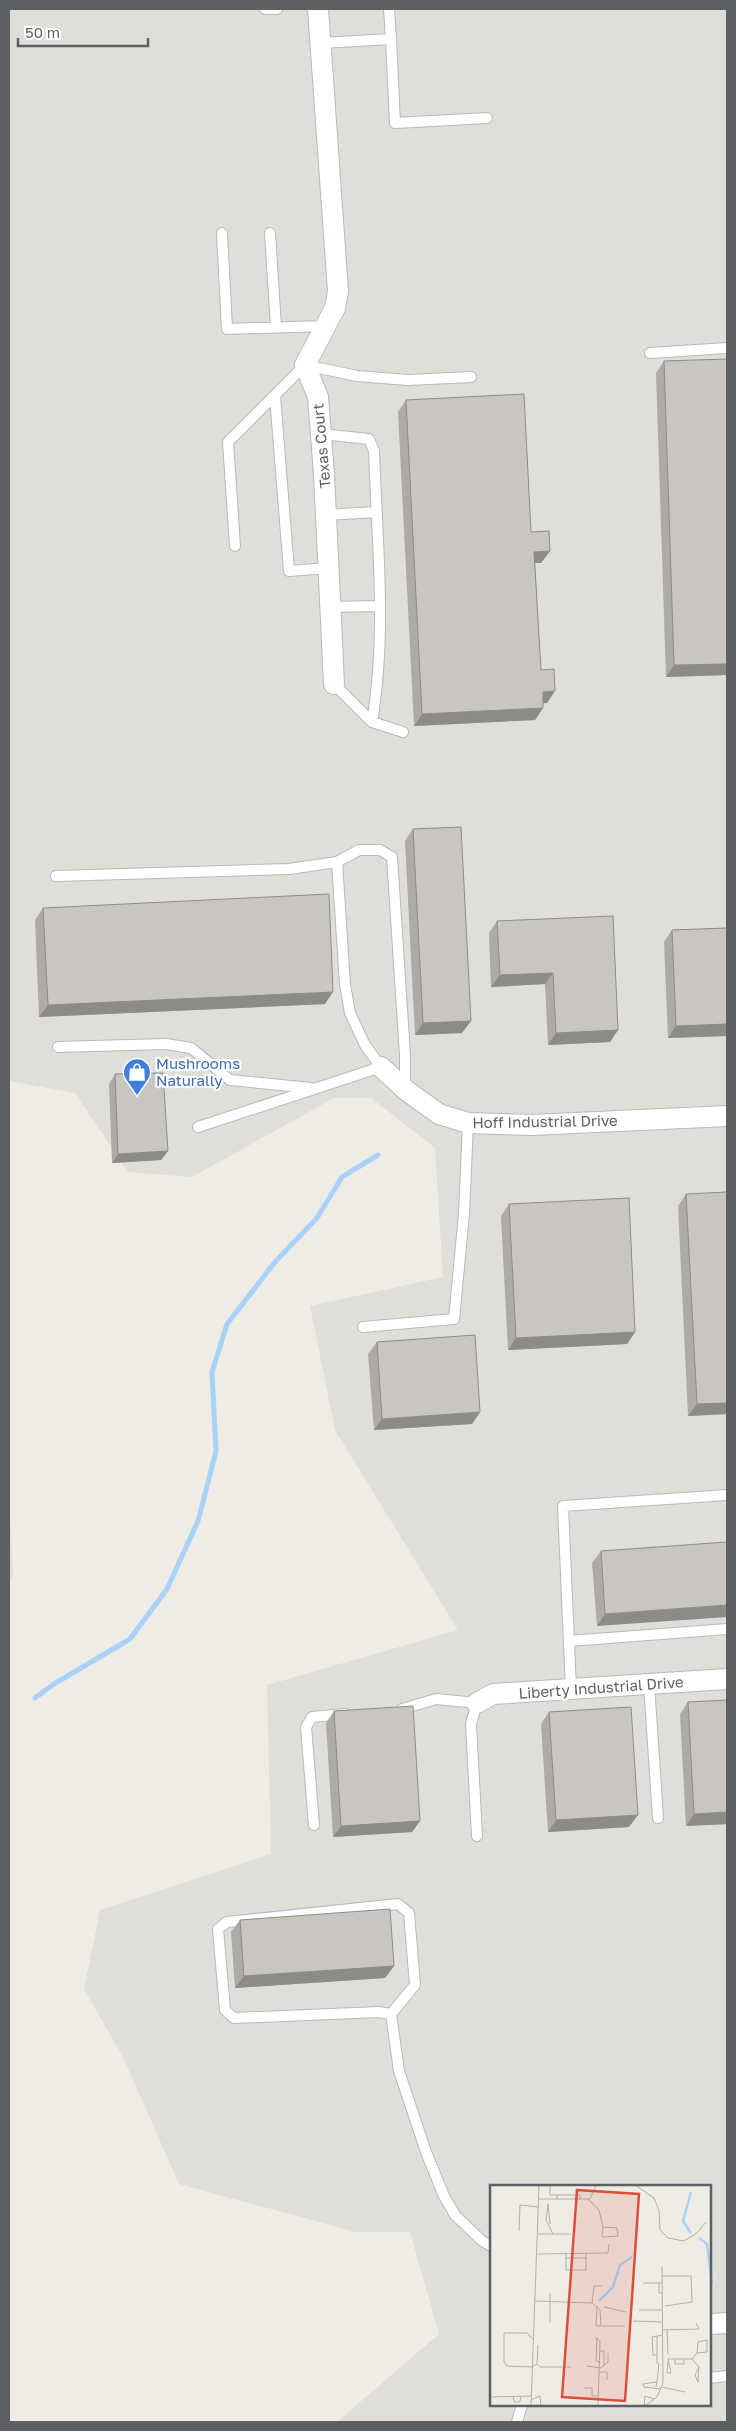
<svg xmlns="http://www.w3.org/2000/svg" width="736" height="2431" font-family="'Golos Text',sans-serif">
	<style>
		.industrial { fill: #dfded8; fill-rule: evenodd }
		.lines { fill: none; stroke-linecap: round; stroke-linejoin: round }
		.stream { stroke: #a9d2f9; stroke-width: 5 }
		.service-casing { stroke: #b6b9bd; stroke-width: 12 }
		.minor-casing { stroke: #b6b9bd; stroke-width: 22 }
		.service { stroke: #fff; stroke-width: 10 }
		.minor { stroke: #fff; stroke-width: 20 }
		.wall { fill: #adaaa7 }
		.shaded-wall { fill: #8d8b88 }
		.building { fill: #c9c6c2; stroke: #8d8b88 }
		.labels { text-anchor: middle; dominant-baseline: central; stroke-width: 4.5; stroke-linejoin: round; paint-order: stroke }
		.street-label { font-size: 15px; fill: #5c5f64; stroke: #fff }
		.shop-label { font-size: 15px; fill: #366cbe; stroke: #fff; text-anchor: start }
		.inset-river { fill: none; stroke: #a9d2f9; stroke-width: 2.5 }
		.inset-road { fill: none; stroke: #b0b0ad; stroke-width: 1 }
		.view { fill: #de4e3a; fill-opacity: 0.15; stroke: #de4e3a; stroke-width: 2.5 }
		.inset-edge { fill: none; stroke: #5c5f64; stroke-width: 2.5 }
	</style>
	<rect width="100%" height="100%" fill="#eeece4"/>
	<!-- industrial -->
	<path class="industrial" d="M9 9H727V2422H337L439 2334 410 2232H356L179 2184 123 2057 84 1989 100 1910 271 1854 267 1685 458 1630 335 1430 310 1306 443 1277 435 1148 371 1098H334L192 1177 128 1172 75 1093 9 1081ZM491 2186H710V2405H491Z
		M9 1490 13 1577 9 1581Z"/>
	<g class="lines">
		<!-- stream -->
		<path class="stream" d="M35 1698 54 1684 130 1639 167 1589 198 1521 216 1451 212 1372 227 1324 275 1262 317 1218 342 1177 378 1155"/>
		<!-- service casing -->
		<g class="service-casing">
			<path id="service" d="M265 9H277
				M389 9 391 39
				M321 43 391 39 395 123 487 118
				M222 233 227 329 325 326
				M270 233 276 327
				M650 353 727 348
				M275 396 289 571 328 568
				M321 434 369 439 374 451C377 541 387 633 372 722
				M326 515 376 512
				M235 546 228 442 305 365 357 376 408 380 471 377
				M330 607 380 606
				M334 684 372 722 403 732
				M56 876 289 869 337 862 359 850H380L392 857 405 1055V1089
				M58 1047 166 1044 191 1048 230 1080 311 1088
				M198 1127 381 1067 365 1045 350 1013 345 984 337 862
				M363 1327 454 1319 464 1214 468 1123
				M569 1641 727 1629
				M649 1684 658 1818
				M571 1689 563 1506 727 1495
				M402 1709 436 1699 477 1703 471 1724 477 1836
				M314 1825 306 1727 312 1717 345 1714
				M391 2014 379 2012 234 2018 225 2010 218 1929 227 1922 398 1904 409 1913 415 1985 391 2014 399 2071 426 2152 444 2196 455 2215 481 2240 491 2246
				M710 2378 727 2376
				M517 2422 522 2405"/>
		</g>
		<!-- minor casing -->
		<g class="minor-casing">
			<path id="minor" d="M318 9 338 291 335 308 305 365 318 397 324 474 334 684
				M381 1067 407 1091 439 1114 468 1123 531 1125 727 1116
				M477 1703 493 1694 727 1679
				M710 2324 727 2323"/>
		</g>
		<!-- service -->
		<use href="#service" class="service"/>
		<!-- minor -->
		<use href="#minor" class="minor"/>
	</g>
	<!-- wall -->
	<path class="wall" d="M664 361 727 675 666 677 656 373Z
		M406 400 531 532 550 551 541 563H535L541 670 547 703H543V708L535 720 414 726 398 412Z
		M413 829 462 1033 415 1035 405 841Z
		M43 908 325 1004 39 1017 35 920Z
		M497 921 618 1030 610 1042 548 1045 545 984 491 987 489 933Z
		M727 928V1036L668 1038 664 942 672 930Z
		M115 1074 168 1151 161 1160 112 1163 109 1084Z
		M686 1194 727 1414 688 1416 678 1206Z
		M509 1204 635 1332 627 1344 508 1350 501 1216Z
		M377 1342 480 1412 472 1424 374 1430 368 1354Z
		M727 1542 597 1626 592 1563 601 1551Z
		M727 1700V1824L686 1826 680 1714 688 1702Z
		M334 1711 420 1821 412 1832 333 1837 326 1723Z
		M549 1712 629 1827 548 1832 541 1724Z
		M240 1920 394 1966 385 1978 235 1988 231 1932Z"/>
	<!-- shaded-wall -->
	<path class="shaded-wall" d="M550 551 541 563H526L534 552Z
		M727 664V675L666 677 674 665Z
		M555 691 547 703 534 704 543 692Z
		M543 708 535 720 414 726 422 714Z
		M553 973 545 984 491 987 500 975Z
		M333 992 325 1004 39 1017 48 1005Z
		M471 1021 462 1033 415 1035 423 1023Z
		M727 1024V1036L668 1038 676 1026Z
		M618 1030 610 1042 548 1045 556 1033Z
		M168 1151 161 1160 112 1163 118 1154Z
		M635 1332 627 1344 508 1350 516 1338Z
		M727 1403V1414L688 1416 697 1404Z
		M480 1412 472 1424 374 1430 382 1419Z
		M727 1605V1617L597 1626 605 1614Z
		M727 1812V1824L686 1826 694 1814Z
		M638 1815 629 1827 548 1832 556 1820Z
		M420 1821 412 1832 333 1837 341 1826Z
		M394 1966 385 1978 235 1988 244 1976Z"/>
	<!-- building -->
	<path class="building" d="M727 359V664L674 665 664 361Z
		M524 394 531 532 549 531 550 551 534 552 541 670 554 669 555 691 543 692V708L422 714 406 400Z
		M461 827 471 1021 423 1023 413 829Z
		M329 894 333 992 48 1005 43 908Z
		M613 916 618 1030 556 1033 553 973 500 975 497 921Z
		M727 928V1024L676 1026 672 930Z
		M163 1073 168 1151 118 1154 115 1074Z
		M727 1192V1403L697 1404 686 1194Z
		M629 1198 635 1332 516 1338 509 1204Z
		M475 1335 480 1412 382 1419 377 1342Z
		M727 1542V1605L605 1614 601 1551Z
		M727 1700V1812L694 1814 688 1702Z
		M413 1706 420 1821 341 1826 334 1711Z
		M631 1707 638 1815 556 1820 549 1712Z
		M390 1909 394 1966 244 1976 240 1920Z"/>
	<!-- icons -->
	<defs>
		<g id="shop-pin" transform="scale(1.4375)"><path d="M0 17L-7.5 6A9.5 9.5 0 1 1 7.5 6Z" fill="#3f7fe0" stroke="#fff"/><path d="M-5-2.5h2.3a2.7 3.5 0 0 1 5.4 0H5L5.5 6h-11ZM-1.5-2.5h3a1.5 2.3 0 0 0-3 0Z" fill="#fff"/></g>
	</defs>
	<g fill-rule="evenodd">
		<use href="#shop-pin" x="137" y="1072"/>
	</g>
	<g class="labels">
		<!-- street labels -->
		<g class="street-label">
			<text transform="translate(321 446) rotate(-95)">Texas Court</text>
			<text transform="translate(545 1121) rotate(-1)">Hoff Industrial Drive</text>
			<text transform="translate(601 1687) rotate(-4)">Liberty Industrial Drive</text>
		</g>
		<!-- shop labels -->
		<g class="shop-label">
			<text x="156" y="1063">Mushrooms<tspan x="156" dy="17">Naturally</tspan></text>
		</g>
	</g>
	<!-- overview -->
	<g transform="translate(490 2185)">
		<rect width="221" height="221" fill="#eeece4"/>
		<path class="inset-river" d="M201 7 193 36 201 48M209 53 217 59 222 100M109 116 123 102 130 80 142 72"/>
		<path class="inset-road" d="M60 0V10H67M145 0 164 13 169 26 170 45 178 53 194 56 207 48 216 37M49 14H100L106 0M67 14V10H90V14M98 14 109 25 113 42 127 43 128 51 112 52 113 42M60 39 58 19 56 35 63 49M29 46 30 20 49 22M48 49H80M47 69 118 68 119 59M76 69V85H96V69M76 73H96M172 91H201L202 117 175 121M153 98H169M172 98H169V108H173M45 116 102 118 110 125 111 141M102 118 104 101H112M107 121 106 141H135M114 122 136 127M149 125H172M143 136 172 137M60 137V108M177 144 178 169M173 145 209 144 206 138M167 151 162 152 163 170H167M105 152 110 156 108 221M107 153 106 176 110 177M43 154 37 148H14V177L17 181 42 182 47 179 48 160M110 166H114V181M178 174 181 188H177L178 176M178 174H202M185 174V179H194V174M202 174 207 168 217 167V155L208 157 207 168M202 174 209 182 208 197 205 190 209 182M47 179 50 182H81M167 179V151L173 150M97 181 111 183 118 177V168M109 187H117V195M167 197 169 178M166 202 167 197 153 199 154 202 171 204M172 202 195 207M94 203H102V211H108M23 211 24 217H30L31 211M0 212 41 211M41 215 50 211 51 221M41 221 49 0M154 221 155 211 164 214M155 221 167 212 173 198 172 81"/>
		<path class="view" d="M87 5 149 9 135 216 72 212Z"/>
		<rect width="221" height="221" class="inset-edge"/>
	</g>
	<!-- border -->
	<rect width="736" height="2431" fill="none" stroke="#5c5f64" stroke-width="20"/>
	<!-- scale -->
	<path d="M18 38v8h130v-8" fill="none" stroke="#5c5f64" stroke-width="2.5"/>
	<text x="25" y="38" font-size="15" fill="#5c5f64" stroke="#ffffff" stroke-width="4" paint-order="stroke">50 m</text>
</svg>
